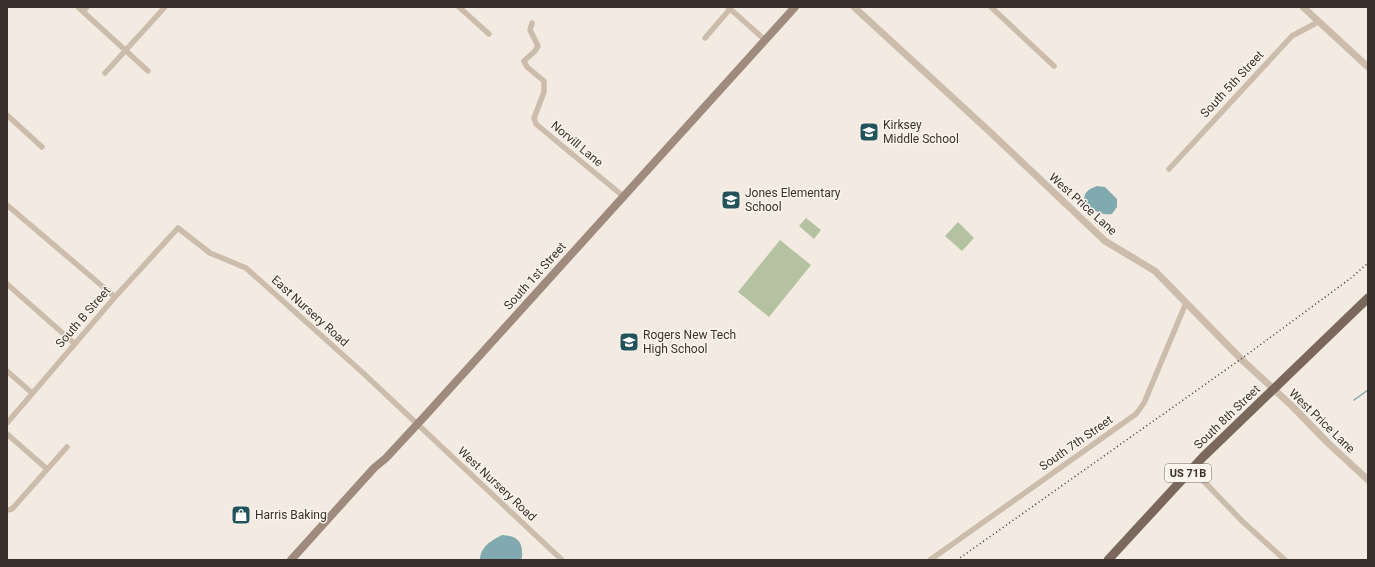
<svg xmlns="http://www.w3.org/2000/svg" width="1375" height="567" font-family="Roboto,sans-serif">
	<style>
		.green { fill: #b5c2a1 }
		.water { fill: #80aaaf }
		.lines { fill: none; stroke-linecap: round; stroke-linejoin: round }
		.stream { stroke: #80aaaf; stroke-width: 1.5 }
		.minor { stroke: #cbbcac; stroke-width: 5.5 }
		.tertiary { stroke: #cbbcac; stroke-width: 7 }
		.secondary { stroke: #9e8b7e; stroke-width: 8 }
		.primary { stroke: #7a685d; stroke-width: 9 }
		.rail { stroke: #39302b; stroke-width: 1.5; stroke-dasharray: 1 3; stroke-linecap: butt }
		.labels { text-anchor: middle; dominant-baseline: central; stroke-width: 3; stroke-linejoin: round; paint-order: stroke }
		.shield { fill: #faf5ed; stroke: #736b65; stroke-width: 1 }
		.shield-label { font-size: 11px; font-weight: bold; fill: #39302b }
		.street-label { font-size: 12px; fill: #39302b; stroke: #faf5ed }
		.poi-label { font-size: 12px; fill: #39302b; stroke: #faf5ed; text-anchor: start }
	</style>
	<rect width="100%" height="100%" fill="#f3ebe1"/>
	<!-- green -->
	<path class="green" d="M806 218 821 230 814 239 799 226Z
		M958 222 974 238 962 251 945 236Z
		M780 240 811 265 769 317 738 292Z"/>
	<!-- water -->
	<path class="water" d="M1097 186 1105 187 1117 199V207L1112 214C1094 217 1069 195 1097 186Z
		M502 535C519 536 523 542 522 558L520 560H480C480 547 492 540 502 535Z"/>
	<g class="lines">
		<!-- stream -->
		<path class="stream" d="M1354 400 1368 390"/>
		<!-- minor -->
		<path class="minor" d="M78 7 148 71
			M459 7 489 34
			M728 7 765 40
			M991 7 1054 66
			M83 11 87 7
			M532 23 530 30 538 46 535 51 524 61 527 67 544 81V92L534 118 536 124 572 154 623 196
			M705 38 730 9
			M105 73 165 7
			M7 115 42 147
			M1169 169 1292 36 1318 22
			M7 205 115 297
			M7 284 75 344
			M7 371 32 393
			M7 423 115 297 178 228 210 253 246 268 362 372 562 560
			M7 434 47 469
			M1192 469 1242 521 1285 560
			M7 510 12 509 67 447
			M930 560 1136 414 1144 403 1186 303"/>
		<!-- tertiary -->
		<path class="tertiary" d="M854 7 990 132 1105 241 1155 271 1241 359 1292 406 1328 443 1368 480
			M1303 7 1368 67"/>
		<!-- secondary -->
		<path class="secondary" d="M291 560 374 468 386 458 424 417 795 7"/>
		<!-- primary -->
		<path class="primary" d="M1108 560 1203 457 1368 298"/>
		<!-- rail -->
		<path class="rail" d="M957 560 1241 359 1351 278 1368 263"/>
	</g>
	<!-- icons -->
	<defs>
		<g id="school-square" transform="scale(1)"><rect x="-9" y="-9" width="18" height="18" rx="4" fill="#22535a" stroke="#faf5ed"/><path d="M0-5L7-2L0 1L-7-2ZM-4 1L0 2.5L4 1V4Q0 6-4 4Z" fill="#fff"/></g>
		<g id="shop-square" transform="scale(1)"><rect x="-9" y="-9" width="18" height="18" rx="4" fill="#22535a" stroke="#faf5ed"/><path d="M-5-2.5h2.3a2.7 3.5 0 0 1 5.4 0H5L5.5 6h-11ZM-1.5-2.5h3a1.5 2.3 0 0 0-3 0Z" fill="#fff"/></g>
	</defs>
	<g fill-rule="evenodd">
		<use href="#school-square" x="869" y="132"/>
		<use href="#school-square" x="731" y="200"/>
		<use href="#school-square" x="629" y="342"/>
		<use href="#shop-square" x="241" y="515"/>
	</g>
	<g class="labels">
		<!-- shield labels -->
		<rect class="shield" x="1165" y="464" width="46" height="18" rx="3"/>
		<g class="shield-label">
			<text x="1188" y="473">US 71B</text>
		</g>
		<!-- street labels -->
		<g class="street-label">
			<text transform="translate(1232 84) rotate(-47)">South 5th Street</text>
			<text transform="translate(577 144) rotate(40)">Norvill Lane</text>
			<text transform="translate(1083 204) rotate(42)">West Price Lane</text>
			<text transform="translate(535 276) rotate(-48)">South 1st Street</text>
			<text transform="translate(310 311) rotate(42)">East Nursery Road</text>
			<text transform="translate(83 317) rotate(-49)">South B Street</text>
			<text transform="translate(1227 417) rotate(-44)">South 8th Street</text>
			<text transform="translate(1322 421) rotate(44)">West Price Lane</text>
			<text transform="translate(1076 443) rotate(-35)">South 7th Street</text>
			<text transform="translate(497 484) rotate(43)">West Nursery Road</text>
		</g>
		<!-- poi labels -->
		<g class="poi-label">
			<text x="883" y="125">Kirksey<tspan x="883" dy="14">Middle School</tspan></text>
			<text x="745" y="193">Jones Elementary<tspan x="745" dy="14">School</tspan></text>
			<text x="643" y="335">Rogers New Tech<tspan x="643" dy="14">High School</tspan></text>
			<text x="255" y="515">Harris Baking</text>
		</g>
	</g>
	<!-- border -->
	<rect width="1375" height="567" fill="none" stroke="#39302b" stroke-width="16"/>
</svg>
